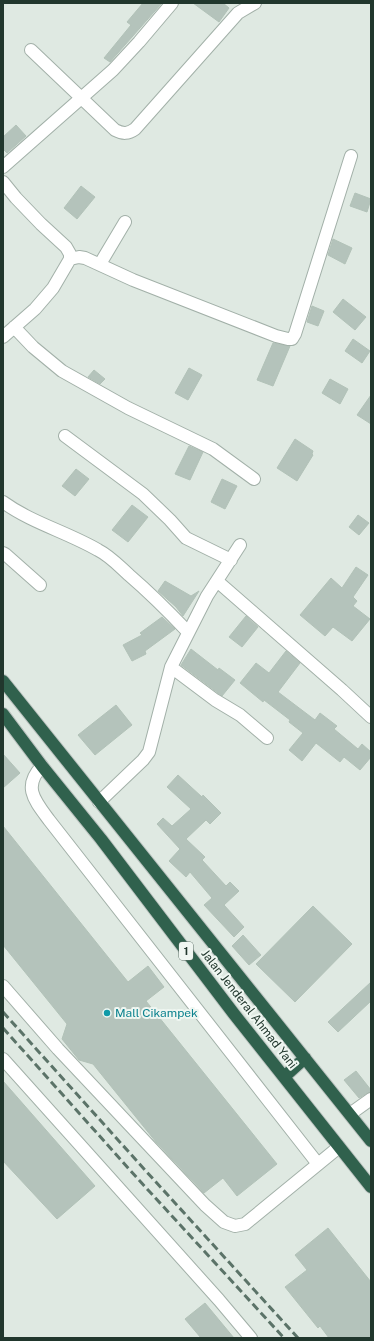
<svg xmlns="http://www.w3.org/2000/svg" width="374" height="1341" font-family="'Public Sans',sans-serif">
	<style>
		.building { fill: #b4c3bb; stroke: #b2c2b8 }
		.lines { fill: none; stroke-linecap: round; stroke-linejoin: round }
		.minor-casing { stroke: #a2b0a8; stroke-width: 14 }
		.highway-casing { stroke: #bcc3c0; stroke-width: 14 }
		.minor { stroke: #fff; stroke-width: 12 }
		.highway { stroke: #30614d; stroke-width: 12 }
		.rail { stroke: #5b7368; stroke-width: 3; stroke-dasharray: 8 4; stroke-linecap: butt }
		.culture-dot { fill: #0f9aa8; stroke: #eff6f1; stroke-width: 1.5 }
		.labels { text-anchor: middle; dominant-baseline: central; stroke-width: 4; stroke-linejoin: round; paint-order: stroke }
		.shield { fill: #eff6f1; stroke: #5f7068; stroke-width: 1 }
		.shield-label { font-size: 11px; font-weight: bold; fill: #21372d }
		.street-label { font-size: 12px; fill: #21372d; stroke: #eff6f1 }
		.culture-label { font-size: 12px; fill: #0d838f; stroke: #eff6f1; text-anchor: start }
	</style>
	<rect width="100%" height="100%" fill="#dfe9e2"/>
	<!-- building -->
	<path class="building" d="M143 3H162L110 62 104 58 131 25 127 22Z
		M193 3H223L229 8 219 22Z
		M16 125 26 136 7 153 3 149V137Z
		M81 186 95 197 77 219 64 208Z
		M355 193 371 199 367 212 350 206Z
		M333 239 352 248 345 264 328 255Z
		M343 299 366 317 355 330 333 312Z
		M312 306 324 311 318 326 307 322Z
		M353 339 370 351 362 363 345 351Z
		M273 343 290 346 273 386 257 380Z
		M189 368 202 375 188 400 175 393Z
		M94 370 105 379 100 384 88 377Z
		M330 379 348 389 340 404 322 393Z
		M371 395V424L357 415Z
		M295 439 313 451 312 454 313 455 297 481 277 468Z
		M189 446 203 452 190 480 175 474Z
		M76 469 89 479 75 496 62 486Z
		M222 479 237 486 225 509 211 502Z
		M132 505 148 517 128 542 112 530Z
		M358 515 369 523 359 535 349 527Z
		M356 567 368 575 353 597 357 601 353 606 370 619 352 641 333 627 325 636 300 615 331 578 342 588Z
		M165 581 191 596 199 591 183 616 176 607 158 591Z
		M246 616 258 627 242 647 229 637Z
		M162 617 175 629 145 651 146 654 132 661 123 645 142 635 140 633Z
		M191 649 218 670 219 668 235 680 222 696 181 665Z
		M286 651 300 663 278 692 315 720 320 713 337 726 334 729 358 749 362 744 371 752V757L360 770 344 757 340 762 316 743 302 761 289 750 303 733 289 722 290 720 264 700 263 702 240 683 256 663 269 673Z
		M116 705 132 725 95 755 78 735Z
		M3 754 20 773 3 788Z
		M178 775 202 797 203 795 221 813 210 824 206 820 186 839 205 857 202 860 226 886 230 882 239 891 224 905 244 927 234 937 204 905 212 898 190 872 186 877 169 861 180 849 157 824 163 818 172 826 191 809 167 787Z
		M3 826 128 982 148 966 164 987 146 1001 277 1164 237 1196 223 1178 204 1193 156 1142 93 1064 79 1060 62 1039 67 1024 3 945Z
		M313 906 352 944 295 1002 256 964Z
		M243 935 261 955 249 965 232 946Z
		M371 982V1001L338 1032 328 1022Z
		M356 1071 371 1090V1092L367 1093 359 1098 344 1080Z
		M3 1081 95 1186 57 1219 3 1161Z
		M328 1228 371 1282V1338H329L320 1326 318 1328 285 1287 307 1270 295 1255Z
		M205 1303 234 1338H201L185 1319Z"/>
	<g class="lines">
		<!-- minor casing -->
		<g class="minor-casing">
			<path id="minor" d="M31 50 115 130C123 134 128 134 135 129L238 13 255 3
				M3 167 113 70 139 42 172 3
				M3 182 16 198 41 224 66 247 70 254V259L53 288 35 309 3 337
				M70 259 79 257 85 258 133 280 276 336 288 339H292L295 334 351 156
				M100 264 125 222
				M14 327 33 347 62 371 128 408 213 449 254 479
				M65 436 143 494 170 520 186 538 231 560
				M3 502C32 523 67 532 98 550 110 556 119 566 129 575 150 593 169 612 188 632
				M3 553 5 554 40 585
				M217 581 342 690 371 717
				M171 667 215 700 240 715 267 738
				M42 766C22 787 35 801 49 820L318 1164
				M99 802 143 760 149 752 171 667 207 596 240 545
				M3 986 58 1049 205 1205 224 1222 235 1226 245 1224 339 1147
				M3 1059 219 1300 251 1338
				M350 1114 371 1099"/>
		</g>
		<!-- highway casing -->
		<g class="highway-casing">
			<path id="highway" d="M3 681 371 1141
				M3 714 42 766 101 839 234 1014 371 1187
				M284 1077 305 1058"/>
		</g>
		<!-- minor -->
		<use href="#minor" class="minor"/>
		<!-- highway -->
		<use href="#highway" class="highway"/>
		<!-- rail -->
		<path class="rail" d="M3 1012 145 1170 298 1338
			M3 1028 138 1179 284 1338"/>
	</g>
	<!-- markers -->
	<circle class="culture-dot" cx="107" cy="1013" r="4"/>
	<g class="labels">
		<!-- shield labels -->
		<rect class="shield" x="179" y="942" width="14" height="18" rx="3"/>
		<g class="shield-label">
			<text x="186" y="951">1</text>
		</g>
		<!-- street labels -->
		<g class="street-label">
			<text transform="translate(249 1009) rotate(52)">Jalan Jenderal Ahmad Yani</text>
		</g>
		<!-- culture labels -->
		<g class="culture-label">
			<text x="115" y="1013">Mall Cikampek</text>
		</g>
	</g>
	<!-- border -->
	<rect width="374" height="1341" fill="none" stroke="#21372d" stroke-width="8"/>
</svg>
